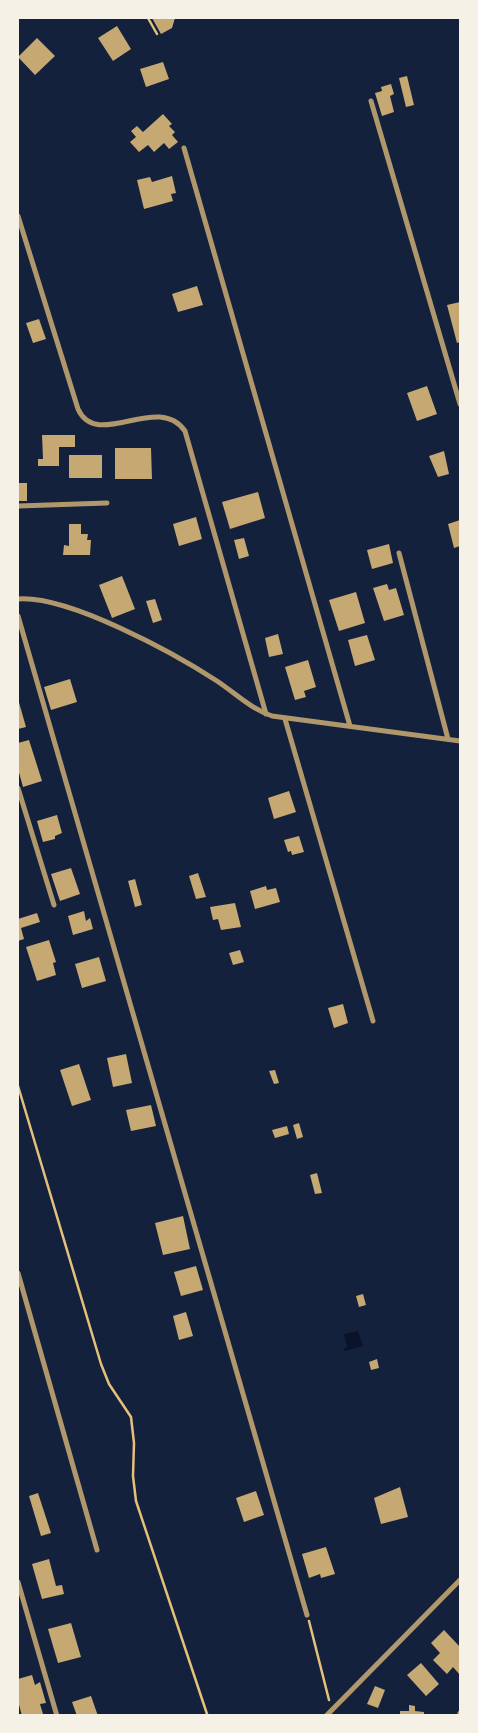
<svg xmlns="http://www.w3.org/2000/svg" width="478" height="1733" font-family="'Varela Round',sans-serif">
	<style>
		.water { fill: #0b132b }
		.building { fill: #c6a872 }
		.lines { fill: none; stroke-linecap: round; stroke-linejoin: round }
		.path { stroke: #e5c07b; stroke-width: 2.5 }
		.minor { stroke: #b1986c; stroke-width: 5 }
	</style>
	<rect width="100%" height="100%" fill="#14213d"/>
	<!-- water -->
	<path class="water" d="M358 1331 363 1346 344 1351 343 1349 347 1347 344 1334Z"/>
	<!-- building -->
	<path class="building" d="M152 18H175L172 28 161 34Z
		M117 26 131 49 113 61 98 38Z
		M37 38 55 56 35 75 18 57Z
		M163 62 169 79 146 87 140 69Z
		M407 76 414 105 406 107 399 78Z
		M391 84 394 94 390 96 394 112 382 116 375 93 382 91 381 87Z
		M163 114 172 124 169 126 175 132 172 135 178 142 169 149 164 143 154 152 148 145 139 152 130 142 136 137 131 131 137 126 143 132Z
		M172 176 176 193 171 194 173 201 144 209 137 180 150 177 152 182Z
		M197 286 203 305 178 312 172 294Z
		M460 302V342L457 343 447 305Z
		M39 319 46 339 33 343 26 323Z
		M427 386 437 414 417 421 407 393Z
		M42 435H75V447H59V466H38V459H43Z
		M115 448H151L152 479H115Z
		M444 451 449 474 438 477 429 456Z
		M69 455H102V478H69Z
		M18 483H27V501H18Z
		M258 492 265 518 230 529 222 502Z
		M196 517 202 539 179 546 173 524Z
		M460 520V546L454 548 448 524Z
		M69 524H81V534H88L87 540H91L90 555H63L64 545 69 546Z
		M244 538 249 556 239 559 234 540Z
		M389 544 393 563 372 569 367 550Z
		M122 576 135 609 112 618 99 585Z
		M387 584 389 590 396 588 404 615 384 621 373 588Z
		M356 592 365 623 339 631 329 600Z
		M155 599 162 620 153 623 146 601Z
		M278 634 283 654 269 657 265 638Z
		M367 635 375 660 355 666 348 640Z
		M308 660 316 687 304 691 306 697 295 700 285 667Z
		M70 679 77 702 51 710 44 687Z
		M18 699 26 727 18 729Z
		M29 740 42 781 23 787 18 769V743Z
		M289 791 296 812 274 819 268 798Z
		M57 815 62 833 55 836V839L43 842 37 821Z
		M299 836 304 852 292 855 291 851 288 852 284 840Z
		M71 868 80 894 60 901 51 874Z
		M198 873 206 897 196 899 189 876Z
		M135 879 142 905 135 907 128 881Z
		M266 886 267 890 276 888 280 902 255 909 250 891Z
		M235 903 241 927 221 930 218 919 213 920 210 907Z
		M84 911 86 921 90 918 93 929 73 935 68 916Z
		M37 913 40 922 21 928 24 939 18 941V919Z
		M49 940 56 962 53 963 56 975 37 981 26 947Z
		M240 950 244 962 233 965 229 953Z
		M99 957 106 981 82 988 75 964Z
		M343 1004 348 1023 334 1028 328 1008Z
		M126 1054 132 1083 113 1087 107 1058Z
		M79 1064 91 1100 72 1106 60 1070Z
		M275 1070 279 1083 274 1084 269 1071Z
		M151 1105 156 1126 131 1131 126 1110Z
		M299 1123 303 1137 297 1139 293 1125Z
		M287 1126 289 1134 275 1138 272 1130Z
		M317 1173 322 1193 315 1194 310 1175Z
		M183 1216 190 1249 163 1255 155 1223Z
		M196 1266 203 1290 181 1296 174 1272Z
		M363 1294 366 1305 359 1307 356 1296Z
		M186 1312 193 1336 179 1340 173 1316Z
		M377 1359 379 1368 371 1370 369 1362Z
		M400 1487 408 1517 381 1524 374 1498Z
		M256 1491 264 1515 244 1522 236 1498Z
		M38 1493 51 1533 41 1536 29 1496Z
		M326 1547 335 1574 321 1578 320 1574 309 1578 302 1554Z
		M49 1559 56 1586 62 1585 64 1594 42 1599 32 1564Z
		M71 1623 81 1657 58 1663 48 1629Z
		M444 1630 460 1647V1675L453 1667 447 1674 433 1660 440 1653 431 1643Z
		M421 1663 439 1684 426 1696 407 1675Z
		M32 1675 35 1685 40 1682 46 1703 40 1704 43 1714 22 1716 18 1701V1679Z
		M375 1686 385 1690 378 1708 367 1704Z
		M91 1696 98 1716H77L72 1702Z
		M409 1705 415 1706V1711L424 1712V1716H400V1711H409Z"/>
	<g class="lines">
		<!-- path -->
		<path class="path" d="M148 18 157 34
			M18 1086 101 1364 109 1384 131 1417 134 1443 133 1476 136 1501 207 1714
			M309 1621 329 1700"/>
		<!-- minor -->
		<path class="minor" d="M371 101 460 404
			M184 148 350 726
			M18 216 78 409C97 451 158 392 185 431L266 714
			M18 506 107 503
			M399 553 448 739
			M18 599C68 595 174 653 217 681 235 693 251 709 272 716L460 741
			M18 616 307 1615
			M285 719 373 1021
			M18 788 54 905
			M18 1273 97 1550
			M18 1582 57 1716
			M326 1716 460 1580
			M459 1716 460 1713"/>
	</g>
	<!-- border -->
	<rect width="478" height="1733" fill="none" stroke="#f6f1e7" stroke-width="38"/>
</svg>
